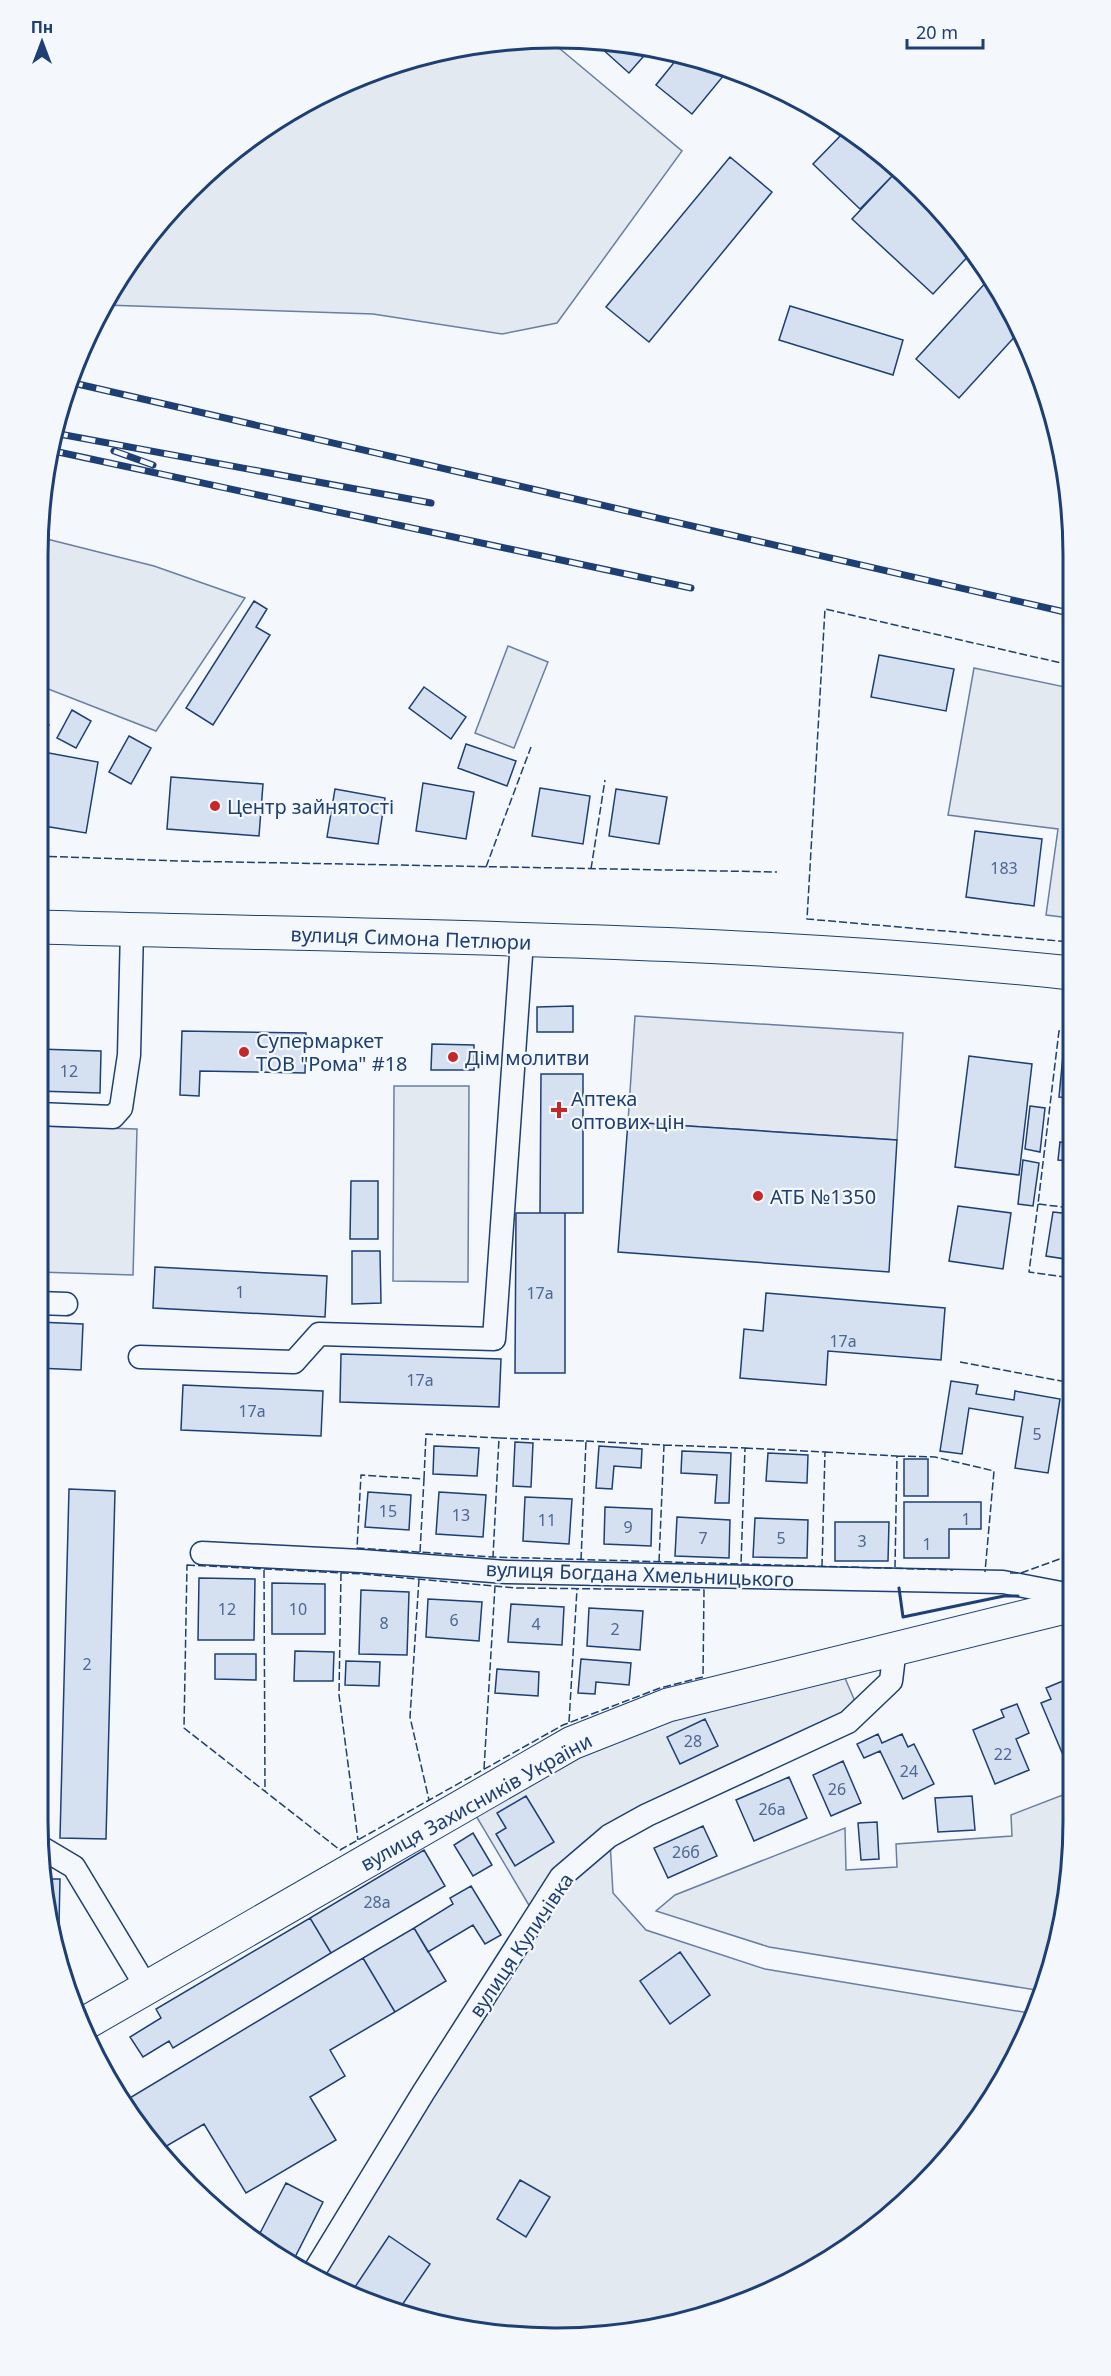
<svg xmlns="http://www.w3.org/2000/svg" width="1111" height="2376" font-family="'Noto Sans',sans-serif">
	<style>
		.green { fill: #e3e9f0; stroke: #687fa3; stroke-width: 1.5 }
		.parking { fill: #e3e8f0; stroke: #687fa3; stroke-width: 1.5 }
		.building { fill: #d5e0f0; stroke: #1d3f73; stroke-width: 1.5 }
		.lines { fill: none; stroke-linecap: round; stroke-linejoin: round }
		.street-casing { stroke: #1d3f73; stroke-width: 25 }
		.secondary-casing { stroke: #1d3f73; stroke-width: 35 }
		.highway-casing { stroke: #1d3f73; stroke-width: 35 }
		.street { stroke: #f4f7fb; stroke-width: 22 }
		.secondary { stroke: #f4f7fb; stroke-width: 33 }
		.highway { stroke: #f4f7fb; stroke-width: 33 }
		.rail-casing { stroke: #1d3f73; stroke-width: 7 }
		.rail { stroke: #f4f7fb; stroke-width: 4.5; stroke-dasharray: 14; stroke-linecap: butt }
		.fence { stroke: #1d3f73; stroke-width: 1.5; stroke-dasharray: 8 3; stroke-linecap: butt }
		.wall { stroke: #1d3f73; stroke-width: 3 }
		.poi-dot { fill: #c62828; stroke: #f4f7fb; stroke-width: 2 }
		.labels { text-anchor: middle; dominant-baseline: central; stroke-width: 4.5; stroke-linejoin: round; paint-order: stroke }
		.number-label { font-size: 16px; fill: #4b6792 }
		.poi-label { font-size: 20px; fill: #1d3f73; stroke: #f4f7fb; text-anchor: start }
		.street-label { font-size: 20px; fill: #1d3f73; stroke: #f4f7fb }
		.rim { fill: none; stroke: #1d3f73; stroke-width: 3 }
	</style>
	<rect width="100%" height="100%" fill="#f4f7fb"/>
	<!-- green -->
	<path class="green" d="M547 38 682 151 557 323 502 334 373 314 105 305 125 268 189 189 267 125 357 77 454 48Z
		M39 537 154 566 245 598 156 731 38 685Z
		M508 646 548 662 514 748 475 733Z
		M974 668 1070 688V918L1046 915 1058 829 948 815Z
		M394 1086H469L468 1282 393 1281Z
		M38 1126 137 1129 133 1275 38 1272Z
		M838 1662 854 1699 848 1722 610 1842 613 1893 646 1930 765 1969 1035 2014 945 2162 814 2269 722 2311 623 2334 455 2329 312 2275 536 1917 469 1804 572 1743Z
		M1073 1791V1821L1064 1921 1042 1991 769 1947 656 1911 675 1895 845 1828 846 1870 897 1867 896 1844 1012 1836 1011 1815Z"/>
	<!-- parking -->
	<path class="parking" d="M635 1016 903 1033 897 1140 628 1122Z"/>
	<!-- building -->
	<path class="building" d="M604 42 648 47 650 49 629 73 600 47Z
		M680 55 729 69 692 114 656 85Z
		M846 130 856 136 895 173 860 209 813 164Z
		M730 157 772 192 649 342 606 307Z
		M895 173 966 240 973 251 933 294 852 219Z
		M989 279 1019 332 959 398 916 359Z
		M790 306 903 340 893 375 779 340Z
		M254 601 267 609 256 627 270 635 213 725 186 708Z
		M879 655 954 669 946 711 871 697Z
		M424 687 466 717 451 739 409 708Z
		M72 710 91 721 76 748 57 738Z
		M38 712 49 725 38 735Z
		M129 736 151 748 131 784 109 772Z
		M466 744 516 761 507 786 458 768Z
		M38 751 98 762 86 833 38 825Z
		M171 777 263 784 259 836 167 829Z
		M423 783 474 792 466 839 416 831Z
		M540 788 590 796 583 844 532 836Z
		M335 789 385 798 378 844 327 837Z
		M616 789 667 797 659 844 609 836Z
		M975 831 1042 839 1034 906 966 897Z
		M573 1006V1032H537V1007Z
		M182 1031 306 1033 305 1073 200 1071 199 1096 180 1095Z
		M432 1044 474 1045V1070H431Z
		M38 1049 101 1051 100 1093 38 1091Z
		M1063 1055 1071 1056V1098L1059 1097Z
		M969 1056 1032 1064 1019 1175 955 1167Z
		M541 1074H583V1213H540Z
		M1030 1106 1045 1108 1040 1152 1025 1149Z
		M628 1122 897 1140 889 1272 618 1252Z
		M1060 1142 1071 1144V1161L1058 1160Z
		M1023 1160 1039 1163 1033 1206 1018 1204Z
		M351 1181H378V1239H350Z
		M958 1206 1011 1213 1003 1269 949 1261Z
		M1053 1212 1071 1214 1072 1260 1046 1256Z
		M516 1213H565V1373H515Z
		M352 1251H380L381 1303 352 1304Z
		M155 1267 327 1276 325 1317 153 1308Z
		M766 1293 945 1308 941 1360 828 1351 826 1385 740 1378 744 1329 763 1331Z
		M38 1322 83 1324 81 1370 38 1368Z
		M341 1354 501 1359 499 1407 340 1402Z
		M951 1381 978 1385 976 1394 1014 1400 1015 1391 1060 1399 1048 1473 1015 1468 1023 1417 969 1408 962 1454 940 1451Z
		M183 1385 323 1391 321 1436 181 1430Z
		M515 1442 533 1443 531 1487 513 1486Z
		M434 1446 479 1448 477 1476 433 1474Z
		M599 1446 642 1449 641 1468 614 1466 612 1489 596 1488Z
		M682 1451 731 1453 729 1503H715L717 1475 681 1473Z
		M768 1453 808 1455 807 1483 766 1481Z
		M904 1459H928V1496H904Z
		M69 1489 115 1491 106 1839 60 1838Z
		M368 1492 411 1495 409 1530 365 1527Z
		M439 1492 486 1495 483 1537 436 1534Z
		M525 1497 572 1499 569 1544 523 1541Z
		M904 1502H981V1529H949V1558H904Z
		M605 1507 652 1509 651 1546 604 1544Z
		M677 1517 730 1520 729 1558 675 1556Z
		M755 1518 808 1520 807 1558 753 1557Z
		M835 1522H889L888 1561H835Z
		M199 1578 255 1579 254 1640H198Z
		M272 1583 325 1584V1634H272Z
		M361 1590 409 1592 407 1655 359 1654Z
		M428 1599 482 1602 479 1641 426 1637Z
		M511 1604 564 1607 562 1645 508 1642Z
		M589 1608 643 1611 640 1650 587 1646Z
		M295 1651 334 1652 333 1681H294Z
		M215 1654H256V1680L215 1679Z
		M581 1659 631 1663 629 1685 596 1682 595 1694 578 1693Z
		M346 1661 380 1662 379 1686 345 1685Z
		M497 1669 539 1672 538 1696 495 1693Z
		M1070 1678 1073 1686V1751L1063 1755 1041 1703 1051 1699 1046 1688Z
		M1017 1704 1029 1733 1016 1739 1029 1770 995 1784 973 1730 1004 1717 1001 1710Z
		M705 1719 718 1746 680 1764 667 1737Z
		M878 1734 882 1743 902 1734 908 1747 914 1744 934 1784 903 1799 880 1751 864 1758 857 1744Z
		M843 1761 861 1803 831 1816 813 1775Z
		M789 1777 807 1818 754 1841 736 1800Z
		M526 1796 554 1842 515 1866 496 1834 506 1828 497 1813Z
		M972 1796 975 1830 938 1832 935 1798Z
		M877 1822 879 1859 861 1860 858 1823Z
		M703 1826 717 1856 668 1878 654 1848Z
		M473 1833 492 1865 473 1876 454 1845Z
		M424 1850 445 1886 331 1953 310 1918Z
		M47 1879H60L59 1925H55Z
		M471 1886 501 1935 485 1944 473 1925 428 1952 414 1928 453 1904 450 1898Z
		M310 1918 331 1953 173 2048 169 2041 143 2057 130 2037 161 2018 156 2009Z
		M414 1928 446 1981 395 2012 363 1958Z
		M680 1952 710 1995 670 2024 640 1981Z
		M363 1958 395 2012 330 2050 345 2076 310 2097 336 2140 246 2193 204 2124 158 2151 123 2102Z
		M520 2180 550 2197 526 2237 497 2219Z
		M286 2183 323 2202 291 2265 258 2237Z
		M389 2236 430 2264 400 2308 353 2290Z"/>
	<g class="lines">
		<!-- street casing -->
		<g class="street-casing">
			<path id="street" d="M38 1114 113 1117 121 1108 129 1055 132 929
				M38 1303 66 1304
				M140 1357 294 1362 319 1334 494 1339 522 941
				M202 1553 361 1561 506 1572 1003 1582 1066 1594 1073 1604
				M42 1848 74 1867 147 1988
				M312 2275 423 2093 561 1877 609 1836 647 1815 848 1722 891 1681 895 1648"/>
		</g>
		<!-- secondary casing -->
		<g class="secondary-casing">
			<path id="secondary" d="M82 2025 572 1743 668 1705 1073 1605"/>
		</g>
		<!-- highway casing -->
		<g class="highway-casing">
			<path id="highway" d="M38 927C382 937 728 937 1071 973"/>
		</g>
		<!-- street -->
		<use href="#street" class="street"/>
		<!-- secondary -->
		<use href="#secondary" class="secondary"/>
		<!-- highway -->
		<use href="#highway" class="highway"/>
		<!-- rail casing -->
		<g class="rail-casing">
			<path id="rail" d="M69 382 1069 613
				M54 433 431 503
				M49 450 691 588
				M114 451 153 465"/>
		</g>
		<!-- rail -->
		<use href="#rail" class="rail"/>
		<!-- fence -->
		<path class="fence" d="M1070 665 825 609 807 919 1071 942
			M38 856 179 861 777 872
			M486 867 531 747
			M591 869 605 780
			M1071 1032 1059 1031 1038 1204 1071 1208
			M1038 1204 1029 1272 1072 1278
			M960 1362 1072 1383
			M499 1438 586 1441 581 1560
			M586 1441 664 1445 659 1562
			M664 1445 745 1448 741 1564
			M745 1448 825 1452 822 1566
			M825 1452 897 1456 895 1567
			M897 1456 935 1457 994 1471 985 1572
			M424 1479 426 1434 499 1438 493 1557
			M420 1552 424 1479 361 1475 357 1548 493 1557 953 1570
			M187 1565 363 1574 516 1588 704 1590 703 1677 660 1688 563 1725 340 1850 184 1728Z
			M264 1570 265 1791
			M341 1573 339 1695 358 1840
			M1010 1573H1021L1068 1556 1072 1511
			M419 1579 410 1717 429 1800
			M569 1722 577 1589
			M484 1769 495 1586"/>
		<!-- wall -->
		<path class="wall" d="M899 1588 903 1617 1004 1596H1018"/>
	</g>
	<!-- markers -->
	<g class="poi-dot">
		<circle cx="215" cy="806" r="6"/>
		<circle cx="244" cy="1052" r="6"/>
		<circle cx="453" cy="1057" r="6"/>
		<path d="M556 1101h6v6h6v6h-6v6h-6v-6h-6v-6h6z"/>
		<circle cx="758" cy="1196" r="6"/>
	</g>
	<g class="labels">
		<!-- number labels -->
		<g class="number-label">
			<text x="1004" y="868">183</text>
			<text x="69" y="1071">12</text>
			<text x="240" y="1292">1</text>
			<text x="540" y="1293">17а</text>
			<text x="843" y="1341">17а</text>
			<text x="420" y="1380">17а</text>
			<text x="252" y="1411">17а</text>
			<text x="1037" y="1434">5</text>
			<text x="388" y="1511">15</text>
			<text x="461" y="1515">13</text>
			<text x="966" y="1519">1</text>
			<text x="547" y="1520">11</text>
			<text x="628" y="1527">9</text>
			<text x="703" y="1538">7</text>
			<text x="781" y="1538">5</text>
			<text x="862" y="1541">3</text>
			<text x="927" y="1544">1</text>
			<text x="227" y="1609">12</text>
			<text x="298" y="1609">10</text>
			<text x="454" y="1620">6</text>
			<text x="384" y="1623">8</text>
			<text x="536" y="1624">4</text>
			<text x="615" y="1629">2</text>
			<text x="87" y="1664">2</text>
			<text x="693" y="1741">28</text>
			<text x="1003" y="1754">22</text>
			<text x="909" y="1771">24</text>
			<text x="837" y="1789">26</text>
			<text x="772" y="1809">26а</text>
			<text x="686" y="1852">26б</text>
			<text x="377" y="1902">28а</text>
		</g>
		<!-- poi labels -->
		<g class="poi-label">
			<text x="227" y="806">Центр зайнятості</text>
			<text x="256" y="1040">Супермаркет<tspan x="256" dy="23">ТОВ "Рома" #18</tspan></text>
			<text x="465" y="1057">Дім молитви</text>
			<text x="571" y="1098">Аптека<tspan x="571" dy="23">оптових цін</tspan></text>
			<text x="770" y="1196">АТБ №1350</text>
		</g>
		<!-- street labels -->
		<g class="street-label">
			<text transform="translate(411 938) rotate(2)">вулиця Симона Петлюри</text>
			<text transform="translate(640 1574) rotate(2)">вулиця Богдана Хмельницького</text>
			<text transform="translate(476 1802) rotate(-29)">вулиця Захисників України</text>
			<text transform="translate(521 1945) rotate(-56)">вулиця Куличівка</text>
		</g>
	</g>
	<!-- crop -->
	<path d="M0 0H1111V2376H0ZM555 48H556A507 507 0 0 1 1063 555V1821A507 507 0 0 1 556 2328H555A507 507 0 0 1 48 1821V555A507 507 0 0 1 555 48Z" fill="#f4f7fb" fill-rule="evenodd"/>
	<path class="rim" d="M555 48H556A507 507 0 0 1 1063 555V1821A507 507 0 0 1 556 2328H555A507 507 0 0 1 48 1821V555A507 507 0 0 1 555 48Z"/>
	<!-- north arrow -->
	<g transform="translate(42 42)" stroke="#f4f7fb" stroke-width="4.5" paint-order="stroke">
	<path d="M0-4.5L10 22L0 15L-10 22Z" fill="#1d3f73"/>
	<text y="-9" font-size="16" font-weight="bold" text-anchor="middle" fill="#1d3f73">Пн</text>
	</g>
	<!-- scale -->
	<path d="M907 39v9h76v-9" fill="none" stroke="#1d3f73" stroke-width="3"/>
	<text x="916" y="39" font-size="18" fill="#1d3f73" stroke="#f4f7fb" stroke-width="4.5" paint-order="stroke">20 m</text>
</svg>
